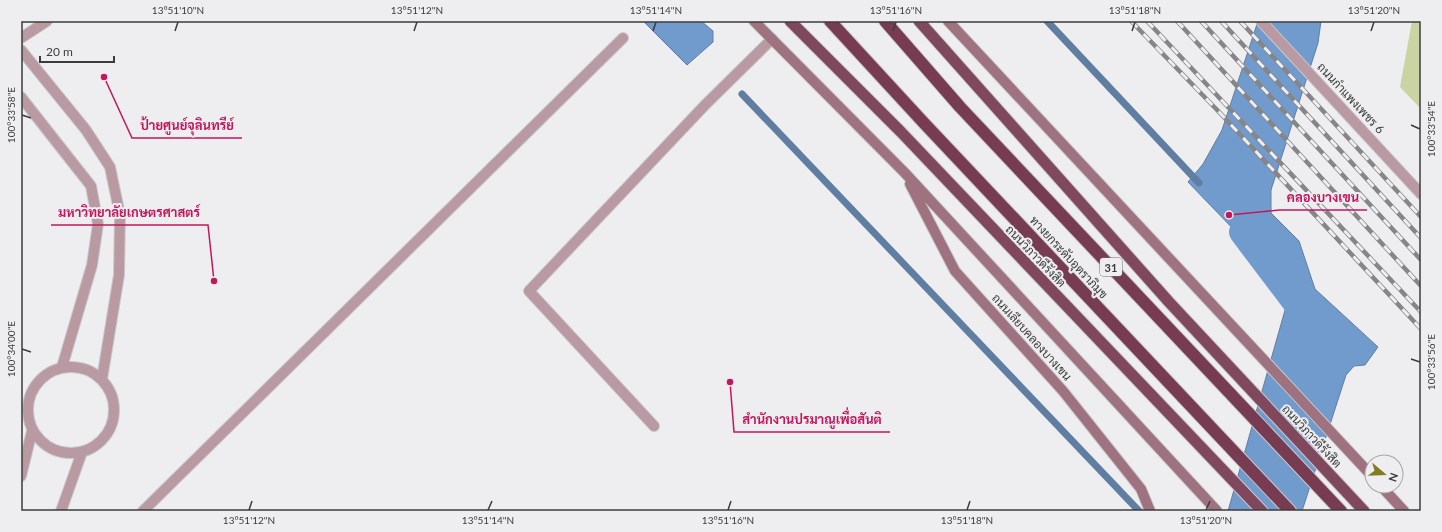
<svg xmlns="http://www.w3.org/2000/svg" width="1442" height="532" font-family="Lato,Sarabun,sans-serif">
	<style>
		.green { fill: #c8d5a3 }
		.water { fill: #709bcc; stroke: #607ea1 }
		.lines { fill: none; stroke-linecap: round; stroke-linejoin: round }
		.stream { stroke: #607ea1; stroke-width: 7 }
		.canal { stroke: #709bcc; stroke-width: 26 }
		.service-casing { stroke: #cacacc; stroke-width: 12 }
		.tertiary-casing { stroke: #cacacc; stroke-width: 12 }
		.secondary-casing { stroke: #cacacc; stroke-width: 12 }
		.trunk-casing { stroke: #cacacc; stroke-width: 13 }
		.motorway-casing { stroke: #cacacc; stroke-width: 14 }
		.service { stroke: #b99aa3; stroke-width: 10 }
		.tertiary { stroke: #b99aa3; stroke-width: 10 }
		.secondary { stroke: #9e727f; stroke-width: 10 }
		.trunk { stroke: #80485c; stroke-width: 11 }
		.motorway { stroke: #773c51; stroke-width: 12 }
		.rail-casing { stroke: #868688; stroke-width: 4.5 }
		.rail { stroke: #eeedf0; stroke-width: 3; stroke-dasharray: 9; stroke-linecap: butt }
		.ticks { fill: none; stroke: #3c3c3d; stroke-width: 1.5 }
		.labels { text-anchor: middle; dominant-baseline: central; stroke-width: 4; stroke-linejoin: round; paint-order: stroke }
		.shield { fill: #eeedf0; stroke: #717173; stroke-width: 1 }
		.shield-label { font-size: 11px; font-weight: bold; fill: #3c3c3d }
		.street-label { font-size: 12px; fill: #3c3c3d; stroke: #eeedf0 }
		.leader { fill: none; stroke: #c2185b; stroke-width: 1.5 }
		.callout-dot { fill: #c2185b; stroke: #eeedf0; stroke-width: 1.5 }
		.callout-label { font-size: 13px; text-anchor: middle; font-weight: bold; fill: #c2185b; stroke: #eeedf0; stroke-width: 4; stroke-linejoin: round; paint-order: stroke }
		.neatline { fill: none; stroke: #3c3c3d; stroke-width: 1.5 }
		.ticks-label { font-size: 10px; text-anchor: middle; fill: #3c3c3d }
	</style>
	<rect width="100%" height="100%" fill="#eeedf0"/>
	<!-- green -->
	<path class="green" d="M1412 21H1421V109L1400 87Z"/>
	<!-- water -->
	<path class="water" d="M643 21H701L713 31V42L687 65Z
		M1258 21H1321L1318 43 1271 190V213L1299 241 1315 289 1378 347 1365 365 1354 366 1346 375 1302 511H1228L1291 289 1188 182 1203 164 1222 130Z"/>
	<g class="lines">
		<!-- stream -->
		<path class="stream" d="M1047 21 1199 183
			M742 94 1139 511"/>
		<!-- canal -->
		<path class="canal" d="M1242 232 1310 322"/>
		<!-- service casing -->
		<g class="service-casing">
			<path id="service" d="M21 38 47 21
				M21 50 86 130 110 167 120 215 119 275 102 379
				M21 97 91 186 98 224 92 265 62 367
				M28 410a43 43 0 1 1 86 0a43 43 0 1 1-86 0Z
				M654 426 529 291 705 105 772 39
				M21 476 32 431
				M61 511 82 452
				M143 511 623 38"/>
		</g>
		<!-- tertiary casing -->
		<g class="tertiary-casing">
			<path id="tertiary" d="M1261 21 1421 194"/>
		</g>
		<!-- secondary casing -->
		<g class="secondary-casing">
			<path id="secondary" d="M754 21 905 173 1217 511
				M948 21 1372 476
				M910 184 955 271 1063 391 1141 489 1150 511
				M1381 486 1404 511"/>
		</g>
		<!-- trunk casing -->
		<g class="trunk-casing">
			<path id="trunk" d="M790 21 901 132 1262 511
				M919 21 1169 302 1364 511"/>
		</g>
		<!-- motorway casing -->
		<g class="motorway-casing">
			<path id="motorway" d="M830 21 923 122 1290 511
				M885 21 960 107 1341 511"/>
		</g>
		<!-- service -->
		<use href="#service" class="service"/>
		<!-- tertiary -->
		<use href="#tertiary" class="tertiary"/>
		<!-- secondary -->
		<use href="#secondary" class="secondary"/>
		<!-- trunk -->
		<use href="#trunk" class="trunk"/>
		<!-- motorway -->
		<use href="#motorway" class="motorway"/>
		<!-- rail casing -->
		<g class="rail-casing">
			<path id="rail" d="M1131 21 1221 114 1421 329
				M1147 21 1421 312
				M1177 21 1421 286
				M1201 21 1421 260
				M1221 21 1421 238
				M1240 21 1421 217"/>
		</g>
		<!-- rail -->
		<use href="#rail" class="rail"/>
	</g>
	<!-- ticks -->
	<path class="ticks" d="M175 31 178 22M414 31 417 22M653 31 656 22M893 31 896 22M1132 31 1135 22M1371 31 1374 22M22 115 31 118M1411 125 1420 129M22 349 31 352M1411 359 1420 362M249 510 252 501M488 510 492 501M728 510 731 501M967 510 970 501M1206 510 1210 501"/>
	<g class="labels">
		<!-- shield labels -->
		<rect class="shield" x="1100" y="258" width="22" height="18" rx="3"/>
		<g class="shield-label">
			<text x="1111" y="267">31</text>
		</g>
		<!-- street labels -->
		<g class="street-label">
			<text transform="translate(1351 98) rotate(47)">ถนนกำแพงเพชร 6</text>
			<text transform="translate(1036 256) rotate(46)">ถนนวิภาวดีรังสิต</text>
			<text transform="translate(1069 257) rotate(47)">ทางยกระดับอุตราภิมุข</text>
			<text transform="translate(1032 337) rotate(48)">ถนนเลียบคลองบางเขน</text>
			<text transform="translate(1312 436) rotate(47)">ถนนวิภาวดีรังสิต</text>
		</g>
	</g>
	<!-- callouts -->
	<path class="leader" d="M104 77L132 138H242M1229 215L1279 210H1367M214 281L208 225H51M730 382L734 432H890"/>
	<g class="callout-dot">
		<circle cx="104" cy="77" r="4"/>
		<circle cx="1229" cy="215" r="4"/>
		<circle cx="214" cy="281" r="4"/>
		<circle cx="730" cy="382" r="4"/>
	</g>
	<g class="callout-label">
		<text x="187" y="130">ป้ายศูนย์จุลินทรีย์</text>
		<text x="1323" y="202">คลองบางเขน</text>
		<text x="129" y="217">มหาวิทยาลัยเกษตรศาสตร์</text>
		<text x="812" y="424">สำนักงานปรมาณูเพื่อสันติ</text>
	</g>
	<!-- border -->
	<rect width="1442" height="532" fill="none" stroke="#eeedf0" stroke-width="44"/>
	<!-- north arrow -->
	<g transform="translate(1384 474) rotate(109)"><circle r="19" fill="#eeedf0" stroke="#a7a6a8"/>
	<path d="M0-3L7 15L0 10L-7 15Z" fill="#827c23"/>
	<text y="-6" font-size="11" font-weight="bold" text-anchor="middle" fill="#3c3c3d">N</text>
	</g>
	<!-- scale -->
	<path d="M40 56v6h74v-6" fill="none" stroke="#3c3c3d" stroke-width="2"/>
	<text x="46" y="56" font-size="12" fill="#3c3c3d" stroke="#eeedf0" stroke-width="3" paint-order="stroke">20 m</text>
	<rect x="22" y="22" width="1398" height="488" class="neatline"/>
	<g class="ticks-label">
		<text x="178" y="14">13°51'10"N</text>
		<text x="417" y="14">13°51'12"N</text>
		<text x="656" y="14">13°51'14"N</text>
		<text x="896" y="14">13°51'16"N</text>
		<text x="1135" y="14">13°51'18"N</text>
		<text x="1374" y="14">13°51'20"N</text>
		<text transform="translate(11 115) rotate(-90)" y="4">100°33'58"E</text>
		<text transform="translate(1431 129) rotate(-90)" y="4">100°33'54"E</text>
		<text transform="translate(11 349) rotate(-90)" y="4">100°34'00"E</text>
		<text transform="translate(1431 362) rotate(-90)" y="4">100°33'56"E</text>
		<text x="249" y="524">13°51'12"N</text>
		<text x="488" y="524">13°51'14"N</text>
		<text x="728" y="524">13°51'16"N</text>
		<text x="967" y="524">13°51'18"N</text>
		<text x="1206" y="524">13°51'20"N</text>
	</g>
</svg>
